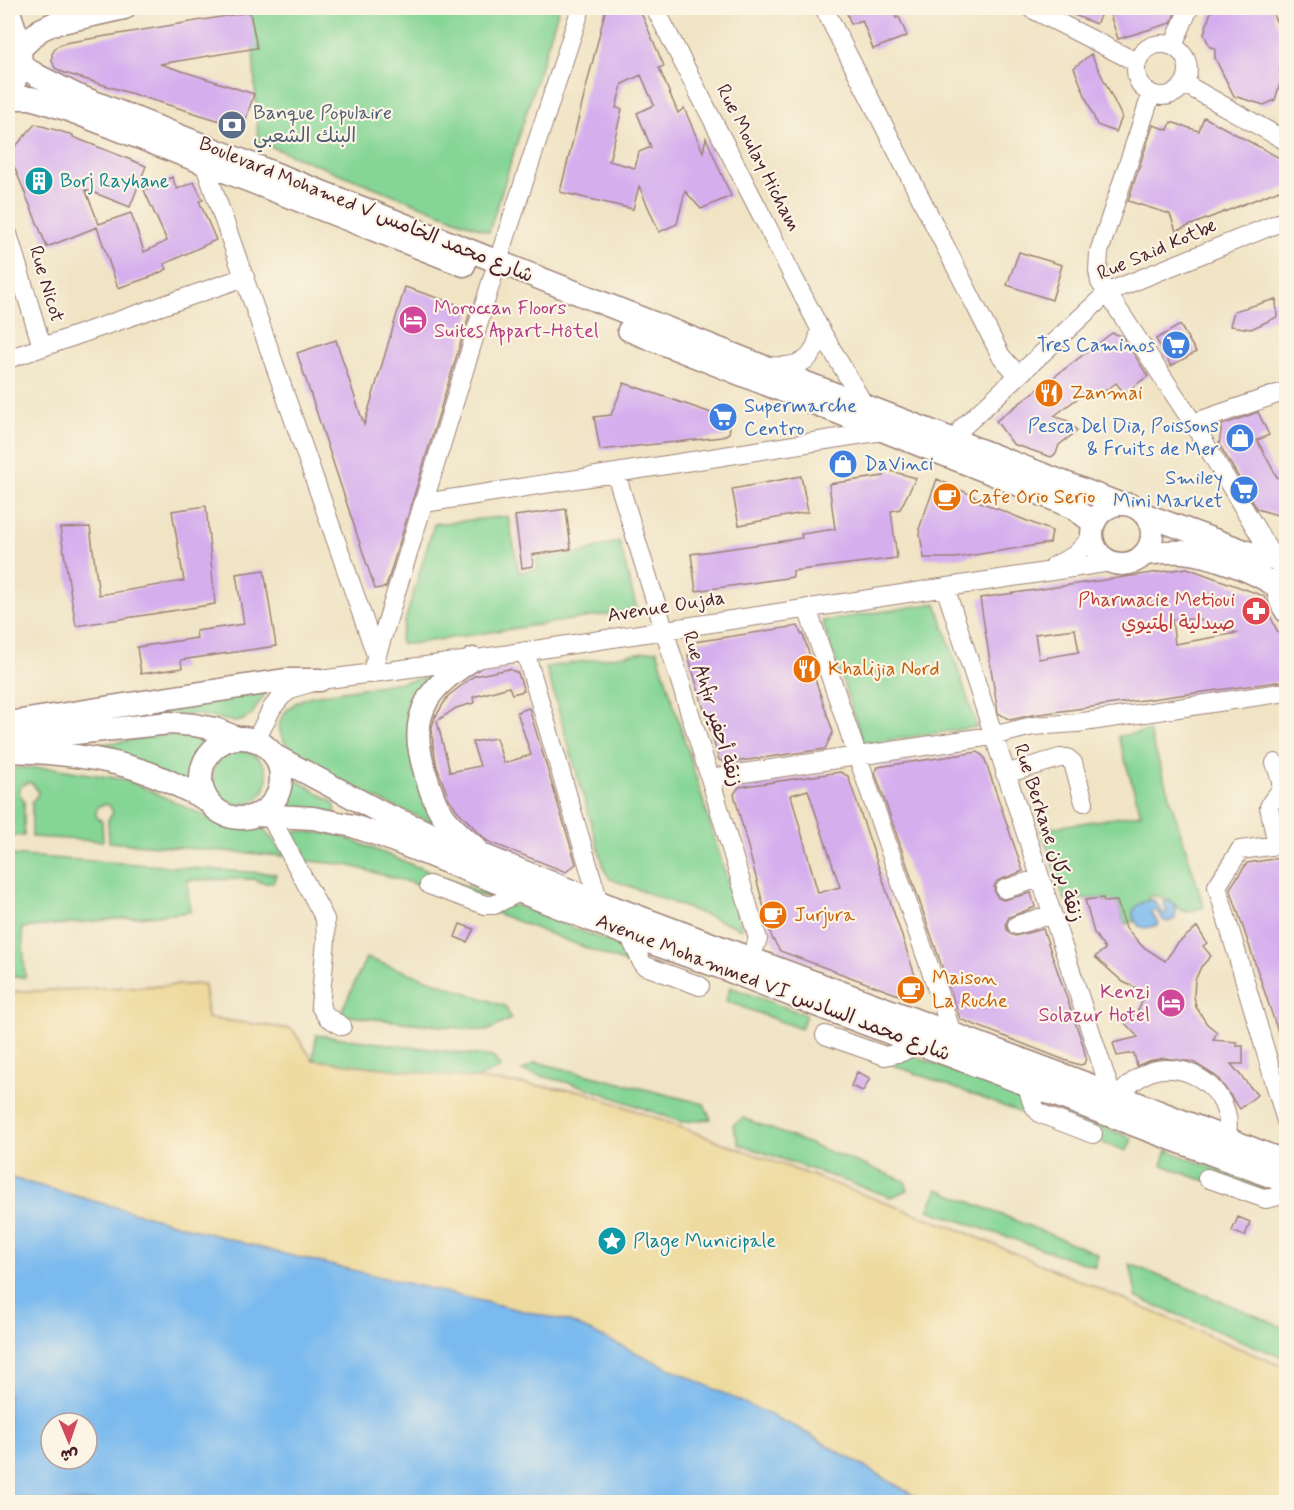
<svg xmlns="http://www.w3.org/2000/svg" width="1294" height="1510" font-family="Mynerve,'Playpen Sans Arabic',sans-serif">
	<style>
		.green { fill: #85d595; stroke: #687a60; stroke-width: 1.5 }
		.sand { fill: #eeda9e; stroke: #9c7c64; stroke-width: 1.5 }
		.water { fill: #7abaee; stroke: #626c8c; stroke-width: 1.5; fill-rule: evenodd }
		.building { fill: #d5aeee; fill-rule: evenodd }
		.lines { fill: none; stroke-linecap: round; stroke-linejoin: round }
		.minor-casing { stroke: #9d8278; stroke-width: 20 }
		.major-casing { stroke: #9d8278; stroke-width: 25 }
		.minor { stroke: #fff; stroke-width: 18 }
		.major { stroke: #fff; stroke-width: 22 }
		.labels { text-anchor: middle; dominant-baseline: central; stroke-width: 4.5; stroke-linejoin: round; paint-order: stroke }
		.service-label { font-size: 20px; fill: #4e5e75; stroke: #fcf5e5; text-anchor: start }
		.street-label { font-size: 20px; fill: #4a1f2b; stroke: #fcf5e5 }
		.culture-label { font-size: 20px; fill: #0d838f; stroke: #fcf5e5; text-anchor: start }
		.hotel-label { font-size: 20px; fill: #b23c85; stroke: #fcf5e5; text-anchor: start }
		.shop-label { font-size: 20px; fill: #366cbe; stroke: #fcf5e5; text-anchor: end }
		.food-label { font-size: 20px; fill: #c56008; stroke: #fcf5e5; text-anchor: start }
		.health-label { font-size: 20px; fill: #be3a42; stroke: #fcf5e5; text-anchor: end }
	</style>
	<rect width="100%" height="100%" fill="#fcf5e5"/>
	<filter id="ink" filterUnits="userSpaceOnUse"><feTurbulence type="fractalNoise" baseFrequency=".0167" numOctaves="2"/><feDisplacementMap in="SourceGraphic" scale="12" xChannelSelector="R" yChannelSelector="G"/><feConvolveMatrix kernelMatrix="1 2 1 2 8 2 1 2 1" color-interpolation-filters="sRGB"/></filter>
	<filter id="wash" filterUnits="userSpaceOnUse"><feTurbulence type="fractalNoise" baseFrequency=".008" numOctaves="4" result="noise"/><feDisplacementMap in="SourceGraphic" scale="24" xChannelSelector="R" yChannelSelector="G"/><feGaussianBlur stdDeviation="1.35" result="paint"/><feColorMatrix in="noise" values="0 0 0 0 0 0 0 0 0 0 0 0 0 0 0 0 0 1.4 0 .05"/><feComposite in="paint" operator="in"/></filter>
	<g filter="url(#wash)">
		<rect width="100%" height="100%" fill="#f0e4c5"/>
		<!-- green -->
		<path class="green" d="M251 8H559L489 232 258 142Z
			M508 516 519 572 538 569 536 559 582 553 619 541 637 610 410 644 401 643 400 638 434 524Z
			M936 603 977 727 864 744 822 621Z
			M657 650 739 919 742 929 610 879 605 871 546 667Z
			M439 676 419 703 444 827C397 808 348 789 307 760 299 754 291 750 285 742 269 719 291 703 311 696Z
			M266 692 252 714 243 720 236 722 194 714 67 722Z
			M1149 731 1204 907 1188 912 1181 910C1173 902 1162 894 1149 896L1148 898 1150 900 1147 901 1134 917 1135 921 1125 924 1117 901 1104 902 1103 898 1065 901 1041 829 1141 814 1118 736Z
			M177 735 212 739C199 753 192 766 193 786L84 747 157 736Z
			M213 778a27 27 0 1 1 54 0a27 27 0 1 1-54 0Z
			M8 768H53L127 780 223 824 238 828 264 829 285 856 109 842 108 820 113 813 110 806 106 804 98 806C95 813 95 818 102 821L103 841 32 837V801L37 796 38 791 33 784 28 782 21 786 19 790 20 795 24 800V836L8 835Z
			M287 774 334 803 336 811 334 813 276 808 285 791Z
			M286 830 339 835 494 898 422 886 348 865 302 860Z
			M8 855 276 874 273 883H263L253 879 187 880 190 912 22 928 25 977H8Z
			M515 905 625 948 638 968 493 912 502 907Z
			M366 958 505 1006 511 1019 487 1031 340 1015Z
			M730 987 806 1015 801 1029 726 1001Z
			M316 1035 493 1057 501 1068 476 1079 313 1060Z
			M911 1055 1025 1098 1035 1118 888 1063Z
			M536 1062 704 1104 711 1119 681 1122 585 1087 522 1071Z
			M1040 1103 1132 1138 1127 1151 1103 1143 1098 1133Z
			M743 1118 905 1181 908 1190 891 1197 739 1144 733 1125Z
			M1167 1150 1274 1192 1199 1179 1162 1165Z
			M938 1189 1098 1254 1095 1267 928 1210Z
			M1130 1264 1286 1328V1359L1137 1298Z"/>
		<!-- sand -->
		<path class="sand" d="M204 984 207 1018 292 1029 313 1060 582 1091 960 1230 1286 1368V1502H925L796 1427 276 1252 8 1177V992Z"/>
		<!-- water -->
		<path class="water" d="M1154 900 1163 914 1167 912 1163 901 1173 903 1176 909 1175 919 1168 922 1163 920 1155 909 1151 912 1159 925 1145 928 1139 926C1125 911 1138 901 1154 900Z
			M8 1177 276 1252 570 1322 796 1427 925 1502H8ZM51 1423H87V1459H51Z"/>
		<g id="blocks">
			<!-- building -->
			<path class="building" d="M606 8H639L664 66 659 68 678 113 684 108 703 152 706 138 731 196 701 209 685 191 677 224 659 232 639 186 633 209 560 192ZM641 75 654 105 637 113 651 147 639 152 635 168 609 161 622 109 616 108 622 84Z
				M845 8H892L896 18 899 17 907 36 873 49 862 20 851 24Z
				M1057 8H1104L1096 24Z
				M1108 8H1177L1171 23 1118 39Z
				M1212 8H1274V17L1287 43 1280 70 1281 80 1275 100 1264 105 1234 96 1215 58V48L1210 47 1204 34Z
				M250 12 257 48 160 64 254 94 243 128 65 73 55 68 52 61V54L56 47 65 43Z
				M1091 54 1122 117 1116 132 1097 125 1074 68Z
				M1204 117 1287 162V187L1176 231 1170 214 1128 201 1153 125 1168 130 1171 122 1199 131Z
				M35 124 73 135V137L146 166 130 207 85 189 99 224 131 213 144 252 167 241 144 190 172 177 177 189 194 182 203 200 199 201 216 240 164 264 167 269 153 276 118 288 97 227 47 247 9 154Z
				M1019 252 1062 265 1052 300 1007 285Z
				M405 287 471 309 386 587 375 589 297 353 336 340 364 425Z
				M1276 299 1277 317 1251 329 1230 326 1234 311Z
				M1180 325 1196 352 1171 366 1156 339Z
				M1112 333 1122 336 1148 376 1124 393 1116 383 1098 396 1086 392 1054 416 1070 422 1077 431 1059 445 1056 454 1051 457 1013 444 996 421Z
				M624 383 723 417 729 422 730 427 729 433 722 437 600 450 594 417 611 415Z
				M1258 412 1269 435 1257 440 1277 477 1287 480V518L1257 509 1219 444 1222 425Z
				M884 469 916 478 900 509 891 511 897 558 793 571V577L696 591 691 554 790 540 802 538 801 534 835 529 829 484 884 476Z
				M801 476 808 512 739 525 732 489Z
				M937 479 978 498V501L1052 531 1050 543 955 558H924L919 529Z
				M206 506 215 604 76 626 60 528 90 527 99 595 184 581 172 511Z
				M566 509 571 549 532 555 533 566 522 568 515 516Z
				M1187 568 1264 596 1268 611 1287 652V665L1282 672 1284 681 1032 715 1010 720 998 713 980 598ZM1172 619H1197L1237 633 1175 644ZM1075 629 1079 652 1039 659 1035 634Z
				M264 570 276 646 181 660 182 668 141 674 137 647 197 638 196 631 244 624 236 574Z
				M798 626 801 634H803L816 676H814L833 732 825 749 726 763 719 760 688 655 694 642Z
				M509 669 518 673 524 691 512 694 509 687 473 697 474 703 456 708 437 721 450 772 480 766 472 742 496 738 504 763 531 755 517 712 529 708 576 864 566 872 487 841 457 810 449 799 437 767 433 745 432 727 436 714V716L448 696 474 676Z
				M978 752 984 757 1023 871 997 881 994 887 995 893 998 898 1003 900 1031 893 1035 907 1009 917 1006 923 1007 929 1010 934 1015 936 1043 929 1083 1045 1086 1058 1084 1064 1080 1065 1067 1061 960 1019 875 772 878 767Z
				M840 772 848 776 920 990 912 1000 780 951 772 938 734 794 739 787ZM808 790 840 887 818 893 791 795Z
				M1287 857V1050H1284L1230 888 1247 863Z
				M1103 898 1104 902 1117 901 1126 928 1142 946 1165 961 1177 944 1197 927 1207 943 1203 946 1211 956 1201 967 1195 980 1194 995 1196 1007 1207 1024 1217 1032 1213 1040 1237 1042V1046H1243V1064H1231L1257 1095 1240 1109 1217 1077 1193 1062 1164 1058 1148 1061 1137 1066 1134 1053 1117 1056 1113 1043 1138 1037 1124 1022 1133 1016 1139 1009 1146 992 1123 982 1095 957 1105 949 1094 933 1085 900Z
				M460 924 474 929 467 942 455 937Z
				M857 1072 870 1078 863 1091 851 1086Z
				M1238 1217 1250 1222 1245 1236 1232 1231Z"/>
		</g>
	</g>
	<g filter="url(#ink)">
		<use href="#blocks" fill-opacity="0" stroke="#9d8278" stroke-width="1.5"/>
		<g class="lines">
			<!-- minor casing -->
			<g class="minor-casing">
				<path id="minor" d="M655 8 820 329 863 403
					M824 8 1001 356 1018 375
					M1030 8 1136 62
					M1136 70a26 26 0 1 1 52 0a26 26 0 1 1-52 0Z
					M1173 46 1189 8
					M1185 84 1286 141
					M1151 95 1099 252 1098 271 1100 282 1193 423 1274 559
					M204 163 376 655
					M8 234 42 347
					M8 359 245 277
					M770 366C802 368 815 361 820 329
					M1193 423 1286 391
					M958 441 962 428 1108 292 1286 220
					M616 474 710 778 758 939 751 957
					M424 503 883 431
					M1054 566 1075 555 1091 538
					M945 587 1111 1093
					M807 608 952 1033
					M525 651 599 902
					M371 674 493 276 581 8
					M256 740 272 708 282 696 293 688 320 680 463 661 1111 562
					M1275 763C1278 773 1286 786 1277 795 1273 800 1271 801 1269 807L1277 845
					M1005 774 1060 758H1067L1073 763 1084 802
					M710 778 992 736 1033 726 1077 723 1286 692
					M270 816 325 919 326 940 320 1006 327 1017 342 1026
					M1286 844 1240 850 1217 886 1286 1121
					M429 885 485 905H494L521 891
					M1005 889 1040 878
					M1017 925 1052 914
					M629 935 643 965 700 986
					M825 1035 885 1056 902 1052 918 1044
					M1027 1084C1030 1096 1031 1106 1041 1114L1093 1134
					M1118 1096C1128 1086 1138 1076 1152 1071 1184 1062 1220 1083 1227 1116 1229 1123 1227 1132 1227 1139
					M1207 1178 1266 1199 1275 1197 1286 1191"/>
			</g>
			<!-- major casing -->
			<g class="major-casing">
				<path id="major" d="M8 9C23 52 26 55 8 98
					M21 48 40 30 53 24 124 8
					M20 65 38 76 76 95 762 366 1117 503
					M8 98H31L69 110 464 265
					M629 330 986 471 1072 507 1093 522
					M1092 534a30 30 0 1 1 60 0a30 30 0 1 1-60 0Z
					M1146 515 1250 553 1286 561
					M1144 554C1156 553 1170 551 1182 552 1210 554 1254 571 1278 587
					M1282 573C1275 587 1278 599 1286 611
					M473 659C456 671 438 682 428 699 413 725 418 749 426 776 430 788 433 800 440 811 449 825 462 837 475 847
					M8 723 285 680H320
					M10 735 75 733 170 723 194 725 215 729 237 738
					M201 778a40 40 0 1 1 80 0a40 40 0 1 1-80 0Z
					M8 751C52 752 97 756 140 770 163 777 185 789 207 800
					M275 756 384 814 462 847 599 902 1111 1093 1286 1162
					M255 815 313 818 353 826 382 836 626 934 725 969 819 1006 1286 1182"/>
			</g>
			<!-- minor -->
			<use href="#minor" class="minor"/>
			<!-- major -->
			<use href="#major" class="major"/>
		</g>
	</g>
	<!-- icons -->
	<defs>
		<g id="bank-disc" transform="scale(1.5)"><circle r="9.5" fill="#5c6f8a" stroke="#fcf5e5"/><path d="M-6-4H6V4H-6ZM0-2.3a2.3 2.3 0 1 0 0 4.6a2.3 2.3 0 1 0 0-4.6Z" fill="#fff"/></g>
		<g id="building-disc" transform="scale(1.5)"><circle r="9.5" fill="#0f9aa8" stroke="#fcf5e5"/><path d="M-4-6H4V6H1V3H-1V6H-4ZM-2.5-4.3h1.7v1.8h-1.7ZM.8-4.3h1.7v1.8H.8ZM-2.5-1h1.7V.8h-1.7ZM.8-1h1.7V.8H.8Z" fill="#fff"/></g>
		<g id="hotel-disc" transform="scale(1.5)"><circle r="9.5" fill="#d1479c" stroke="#fcf5e5"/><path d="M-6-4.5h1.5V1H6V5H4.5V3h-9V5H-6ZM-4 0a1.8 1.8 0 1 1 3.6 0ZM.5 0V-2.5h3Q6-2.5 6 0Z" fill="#fff"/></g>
		<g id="supermarket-disc" transform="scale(1.5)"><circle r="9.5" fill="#3f7fe0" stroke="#fcf5e5"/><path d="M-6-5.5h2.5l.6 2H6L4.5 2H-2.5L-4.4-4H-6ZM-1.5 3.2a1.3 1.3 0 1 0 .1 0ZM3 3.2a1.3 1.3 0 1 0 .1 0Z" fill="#fff"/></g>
		<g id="restaurant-disc" transform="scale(1.5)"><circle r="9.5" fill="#e8710a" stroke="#fcf5e5"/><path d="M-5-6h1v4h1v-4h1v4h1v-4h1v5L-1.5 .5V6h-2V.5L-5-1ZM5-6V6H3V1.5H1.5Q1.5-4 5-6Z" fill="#fff"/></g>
		<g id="shop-disc" transform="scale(1.5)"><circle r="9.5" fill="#3f7fe0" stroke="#fcf5e5"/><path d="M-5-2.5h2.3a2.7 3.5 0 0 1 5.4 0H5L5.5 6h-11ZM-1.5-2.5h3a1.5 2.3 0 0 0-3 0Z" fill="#fff"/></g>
		<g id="cafe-disc" transform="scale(1.5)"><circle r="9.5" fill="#e8710a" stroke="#fcf5e5"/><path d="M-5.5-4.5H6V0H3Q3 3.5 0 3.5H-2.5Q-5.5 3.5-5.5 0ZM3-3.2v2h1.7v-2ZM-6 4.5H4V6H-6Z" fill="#fff"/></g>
		<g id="pharmacy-disc" transform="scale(1.5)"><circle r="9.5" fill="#e0444e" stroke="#fcf5e5"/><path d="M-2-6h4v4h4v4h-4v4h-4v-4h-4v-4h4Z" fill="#fff"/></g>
		<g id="sight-disc" transform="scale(1.5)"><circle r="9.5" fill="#0f9aa8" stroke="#fcf5e5"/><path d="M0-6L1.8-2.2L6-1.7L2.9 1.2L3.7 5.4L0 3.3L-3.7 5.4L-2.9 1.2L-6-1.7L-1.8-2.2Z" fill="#fff"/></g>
	</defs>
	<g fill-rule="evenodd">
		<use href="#bank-disc" x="232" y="125"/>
		<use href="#building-disc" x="39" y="181"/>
		<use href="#hotel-disc" x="413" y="320"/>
		<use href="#supermarket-disc" x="1176" y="345"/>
		<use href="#restaurant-disc" x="1049" y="393"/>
		<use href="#supermarket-disc" x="723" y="417"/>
		<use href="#shop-disc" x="1240" y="438"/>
		<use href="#shop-disc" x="843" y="464"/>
		<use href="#supermarket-disc" x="1244" y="490"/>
		<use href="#cafe-disc" x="947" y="497"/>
		<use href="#pharmacy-disc" x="1256" y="611"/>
		<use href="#restaurant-disc" x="807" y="669"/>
		<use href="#cafe-disc" x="773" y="915"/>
		<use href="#cafe-disc" x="911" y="990"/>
		<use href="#hotel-disc" x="1171" y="1003"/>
		<use href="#sight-disc" x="612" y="1241"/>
	</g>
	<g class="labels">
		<!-- service labels -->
		<g class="service-label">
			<text x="253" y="113">Banque Populaire<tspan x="253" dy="23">البنك الشعبي</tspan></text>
		</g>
		<!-- street labels -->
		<g class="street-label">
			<text transform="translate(758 158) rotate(63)">Rue Moulay Hicham</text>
			<text transform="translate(366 210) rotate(22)">Boulevard Mohamed V شارع محمد الخامس</text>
			<text transform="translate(1157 250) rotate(-23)">Rue Said Kotbe</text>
			<text transform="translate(46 284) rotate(73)">Rue Nicot</text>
			<text transform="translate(666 607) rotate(-9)">Avenue Oujda</text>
			<text transform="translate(712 709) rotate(73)">Rue Ahfir زنقة أحفير</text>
			<text transform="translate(1048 833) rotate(72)">Rue Berkane زنقة بركان</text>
			<text transform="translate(773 988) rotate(21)">Avenue Mohammed VI شارع محمد السادس</text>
		</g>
		<!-- culture labels -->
		<g class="culture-label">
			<text x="60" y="181">Borj Rayhane</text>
			<text x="633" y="1241">Plage Municipale</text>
		</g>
		<!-- hotel labels -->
		<g class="hotel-label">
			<text x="434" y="308">Moroccan Floors<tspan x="434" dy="23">Suites Appart-Hôtel</tspan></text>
			<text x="1150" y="992" text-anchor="end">Kenzi<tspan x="1150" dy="23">Solazur Hotel</tspan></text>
		</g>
		<!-- shop labels -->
		<g class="shop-label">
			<text x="1155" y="345">Tres Caminos</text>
			<text x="744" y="406" text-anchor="start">Supermarche<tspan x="744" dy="23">Centro</tspan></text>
			<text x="1219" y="426">Pesca Del Dia, Poissons<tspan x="1219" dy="23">&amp; Fruits de Mer</tspan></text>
			<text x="864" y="464" text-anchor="start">DaVinci</text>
			<text x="1223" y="478">Smiley<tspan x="1223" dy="23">Mini Market</tspan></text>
		</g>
		<!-- food labels -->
		<g class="food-label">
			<text x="1070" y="393">Zanmai</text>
			<text x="968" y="497">Cafe Orio Serio</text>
			<text x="828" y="669">Khalijia Nord</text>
			<text x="794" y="915">Jurjura</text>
			<text x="932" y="978">Maison<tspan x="932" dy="23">La Ruche</tspan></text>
		</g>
		<!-- health labels -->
		<g class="health-label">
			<text x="1235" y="600">Pharmacie Metioui<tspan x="1235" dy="23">صيدلية المتيوي</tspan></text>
		</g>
	</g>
	<!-- margin -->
	<rect width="1294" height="1510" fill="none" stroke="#fcf5e5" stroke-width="30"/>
	<!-- north arrow -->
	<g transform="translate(69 1441) rotate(178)"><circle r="28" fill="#fcf5e5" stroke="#b59f9b" stroke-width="1.5"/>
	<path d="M0-4.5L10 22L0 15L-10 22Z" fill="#d1495b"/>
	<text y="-9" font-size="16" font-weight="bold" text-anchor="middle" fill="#4a1f2b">ش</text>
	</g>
</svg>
